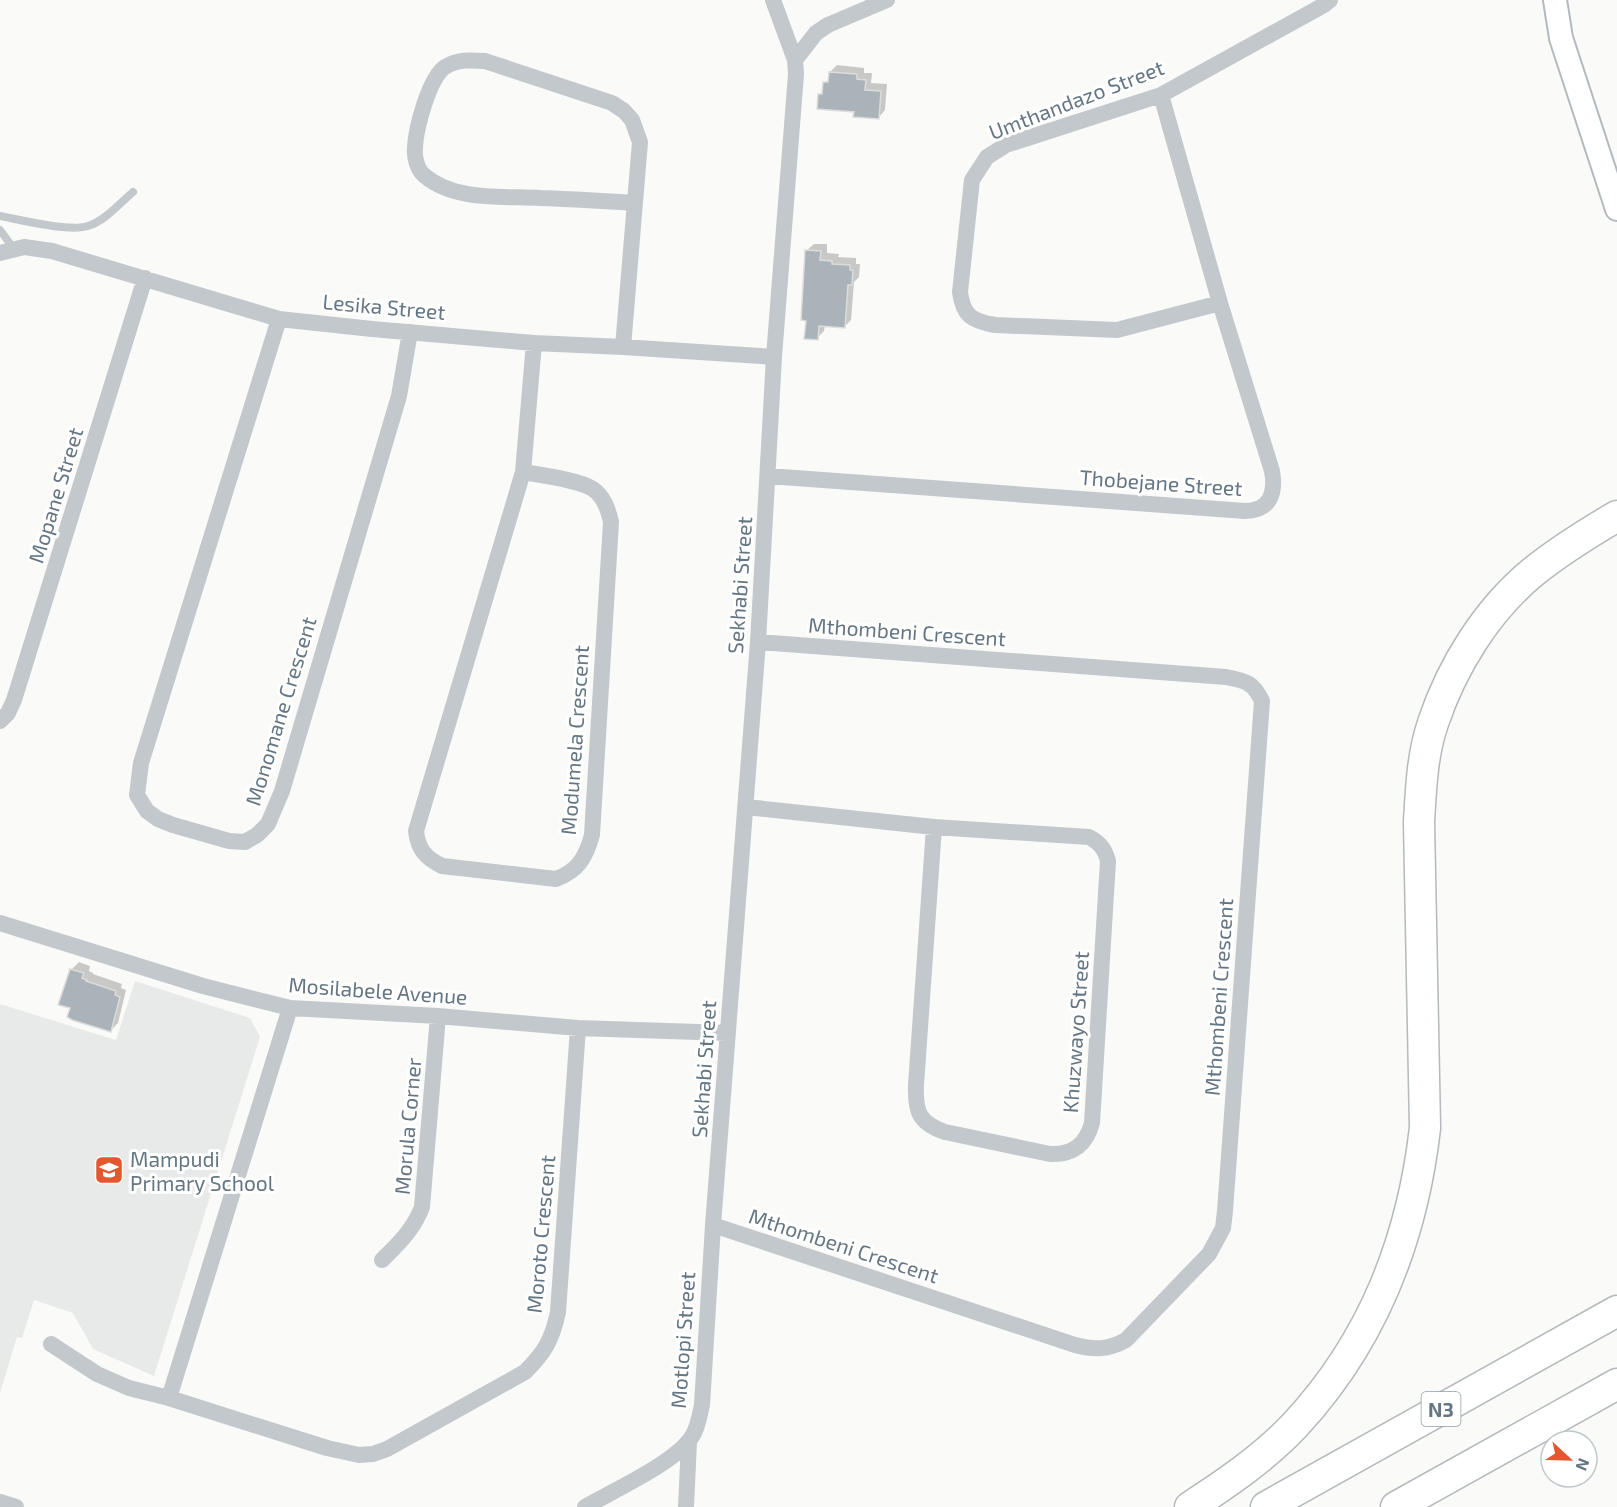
<svg xmlns="http://www.w3.org/2000/svg" width="1617" height="1507" font-family="'Exo 2',sans-serif">
	<style>
		.built { fill: #e8e9e9 }
		.shadow { fill: #0003 }
		.building { fill: #aab3b9; stroke: #dcdcda; stroke-width: 1.5 }
		.lines { fill: none; stroke-linecap: round; stroke-linejoin: round }
		.secondary-casing { stroke: #b3babf; stroke-width: 26 }
		.motorway-casing { stroke: #b4b9bd; stroke-width: 33 }
		.service { stroke: #c3c8cc; stroke-width: 8 }
		.minor { stroke: #c3c8cc; stroke-width: 16 }
		.secondary { stroke: #fff; stroke-width: 22 }
		.motorway { stroke: #fff; stroke-width: 30 }
		.labels { text-anchor: middle; dominant-baseline: central; stroke-width: 6; stroke-linejoin: round; paint-order: stroke }
		.shield { fill: #fff; stroke: #939fa8; stroke-width: 1.5 }
		.shield-label { font-size: 20px; font-weight: bold; fill: #657683 }
		.street-label { font-size: 21px; fill: #657683; stroke: #fff }
		.poi-label { font-size: 21px; fill: #657683; stroke: #fff; text-anchor: start }
	</style>
	<rect width="100%" height="100%" fill="#fafaf8"/>
	<!-- built -->
	<path class="built" d="M135 981 250 1018 260 1037 154 1376 93 1349 73 1313 34 1300 22 1338 17 1337 0 1393V1004L116 1040Z"/>
	<!-- shadow -->
	<path class="shadow" d="M837 65 864 68V73H872L871 83 887 84 885 110 878 118 855 111 820 94 824 90 825 83 830 78V72Z
		M814 244H827V253L839 254 838 257 856 258V264H860L859 277 854 282 851 320 844 327 825 325 824 331 817 338 806 251Z
		M79 962 90 966 89 971 93 973V974L122 984 121 988 126 990 118 1023 111 1030 72 969Z"/>
	<!-- building -->
	<path class="building" d="M829 72 857 74V79L866 80 865 90 881 91 879 119 853 117 854 112 817 109 818 94H822L823 82H828Z
		M805 250 821 251 820 260 832 261V264L850 265V270H853L852 285H848L845 328 819 326 818 340 804 339 806 321 801 320Z
		M70 969 84 973 82 978 87 980 86 981 116 991 115 995 120 997 111 1032 72 1020 67 1017 70 1008 58 1005Z"/>
	<g class="lines">
		<!-- secondary casing -->
		<g class="secondary-casing">
			<path id="secondary" d="M1555 0 1561 38 1617 209"/>
		</g>
		<!-- motorway casing -->
		<g class="motorway-casing">
			<path id="motorway" d="M1190 1507C1227 1483 1265 1457 1295 1425 1373 1341 1412 1241 1425 1128L1419 822C1421 789 1422 755 1433 723 1452 666 1487 610 1533 572 1559 551 1588 533 1617 516
				M1266 1507 1617 1311
				M1396 1507 1617 1384"/>
		</g>
		<!-- service -->
		<path class="service" d="M0 216C21 220 69 232 88 226 105 221 120 203 133 192
			M0 230 14 249"/>
		<!-- minor -->
		<path class="minor" d="M773 0 795 60
			M0 253 24 247 52 251 279 319 372 329 534 343 623 347 774 357
			M1220 303 1117 330 995 325C972 321 963 316 960 292L972 180 987 157 1006 145 1161 95 1324 5 1330 0
			M279 319 141 763 137 795 147 811 158 819 173 825 229 841 245 842 257 835 268 824 282 791 399 396 410 332
			M623 347 640 142 632 120 624 111 612 103 485 61C470 60 458 59 445 67 429 78 416 128 415 147 414 157 417 170 425 176 454 201 504 196 540 198 572 199 604 201 635 203
			M523 472C541 475 579 480 593 489 604 497 608 509 611 522L592 835C586 857 578 871 556 879L442 866C426 858 418 850 416 831L523 472 534 343
			M768 476 1245 511C1270 511 1276 493 1272 471L1220 303 1161 95
			M0 721 8 713 14 700 145 278
			M746 807 934 827 1089 837C1100 843 1105 849 1108 861L1092 1123C1086 1145 1072 1155 1050 1154L945 1132C919 1123 915 1112 916 1085L934 827
			M0 923 203 986 290 1008 438 1016 578 1028 728 1033
			M713 1225 1075 1345C1094 1350 1108 1350 1126 1340L1209 1254 1223 1228 1225 1211 1262 701C1253 682 1246 681 1226 677L758 642
			M382 1260C398 1244 414 1229 422 1207L438 1016
			M51 1344 97 1374 129 1388 169 1398 327 1448 359 1455 373 1454 387 1449 525 1372C545 1352 552 1340 558 1312L578 1028
			M169 1398 290 1008
			M0 1502 16 1507
			M585 1507C613 1491 667 1466 687 1443 697 1433 699 1418 702 1405L713 1225 758 642 774 357 796 74 795 60 816 33 828 25 887 0
			M686 1507 689 1442"/>
		<!-- secondary -->
		<use href="#secondary" class="secondary"/>
		<!-- motorway -->
		<use href="#motorway" class="motorway"/>
	</g>
	<!-- icons -->
	<defs>
		<g id="school-square" transform="scale(1.5)"><rect x="-9" y="-9" width="18" height="18" rx="4" fill="#e4572e" stroke="#fff"/><path d="M0-5L7-2L0 1L-7-2ZM-4 1L0 2.5L4 1V4Q0 6-4 4Z" fill="#fff"/></g>
	</defs>
	<g fill-rule="evenodd">
		<use href="#school-square" x="109" y="1170"/>
	</g>
	<g class="labels">
		<!-- shield labels -->
		<rect class="shield" x="1421.5" y="1392" width="39" height="34" rx="4.5"/>
		<g class="shield-label">
			<text x="1441" y="1409">N3</text>
		</g>
		<!-- street labels -->
		<g class="street-label">
			<text transform="translate(1076 99) rotate(-21)">Umthandazo Street</text>
			<text transform="translate(384 306) rotate(5)">Lesika Street</text>
			<text transform="translate(1161 482) rotate(4)">Thobejane Street</text>
			<text transform="translate(55 495) rotate(-73)">Mopane Street</text>
			<text transform="translate(739 585) rotate(-86)">Sekhabi Street</text>
			<text transform="translate(907 631) rotate(4)">Mthombeni Crescent</text>
			<text transform="translate(280 711) rotate(-73)">Monomane Crescent</text>
			<text transform="translate(574 740) rotate(-86)">Modumela Crescent</text>
			<text transform="translate(378 990) rotate(4)">Mosilabele Avenue</text>
			<text transform="translate(1218 997) rotate(-86)">Mthombeni Crescent</text>
			<text transform="translate(1075 1032) rotate(-86)">Khuzwayo Street</text>
			<text transform="translate(703 1069) rotate(-86)">Sekhabi Street</text>
			<text transform="translate(407 1126) rotate(-85)">Morula Corner</text>
			<text transform="translate(540 1234) rotate(-85)">Moroto Crescent</text>
			<text transform="translate(844 1245) rotate(18)">Mthombeni Crescent</text>
			<text transform="translate(682 1340) rotate(-86)">Motlopi Street</text>
		</g>
		<!-- poi labels -->
		<g class="poi-label">
			<text x="130" y="1158">Mampudi<tspan x="130" dy="24">Primary School</tspan></text>
		</g>
	</g>
	<!-- north arrow -->
	<g transform="translate(1569 1459) rotate(112)"><circle r="28" fill="#ffffff" stroke="#c1c8cd" stroke-width="1.5"/>
	<path d="M0-4.5L10 22L0 15L-10 22Z" fill="#e4572e"/>
	<text y="-9" font-size="16" font-weight="bold" text-anchor="middle" fill="#657683">N</text>
	</g>
</svg>
